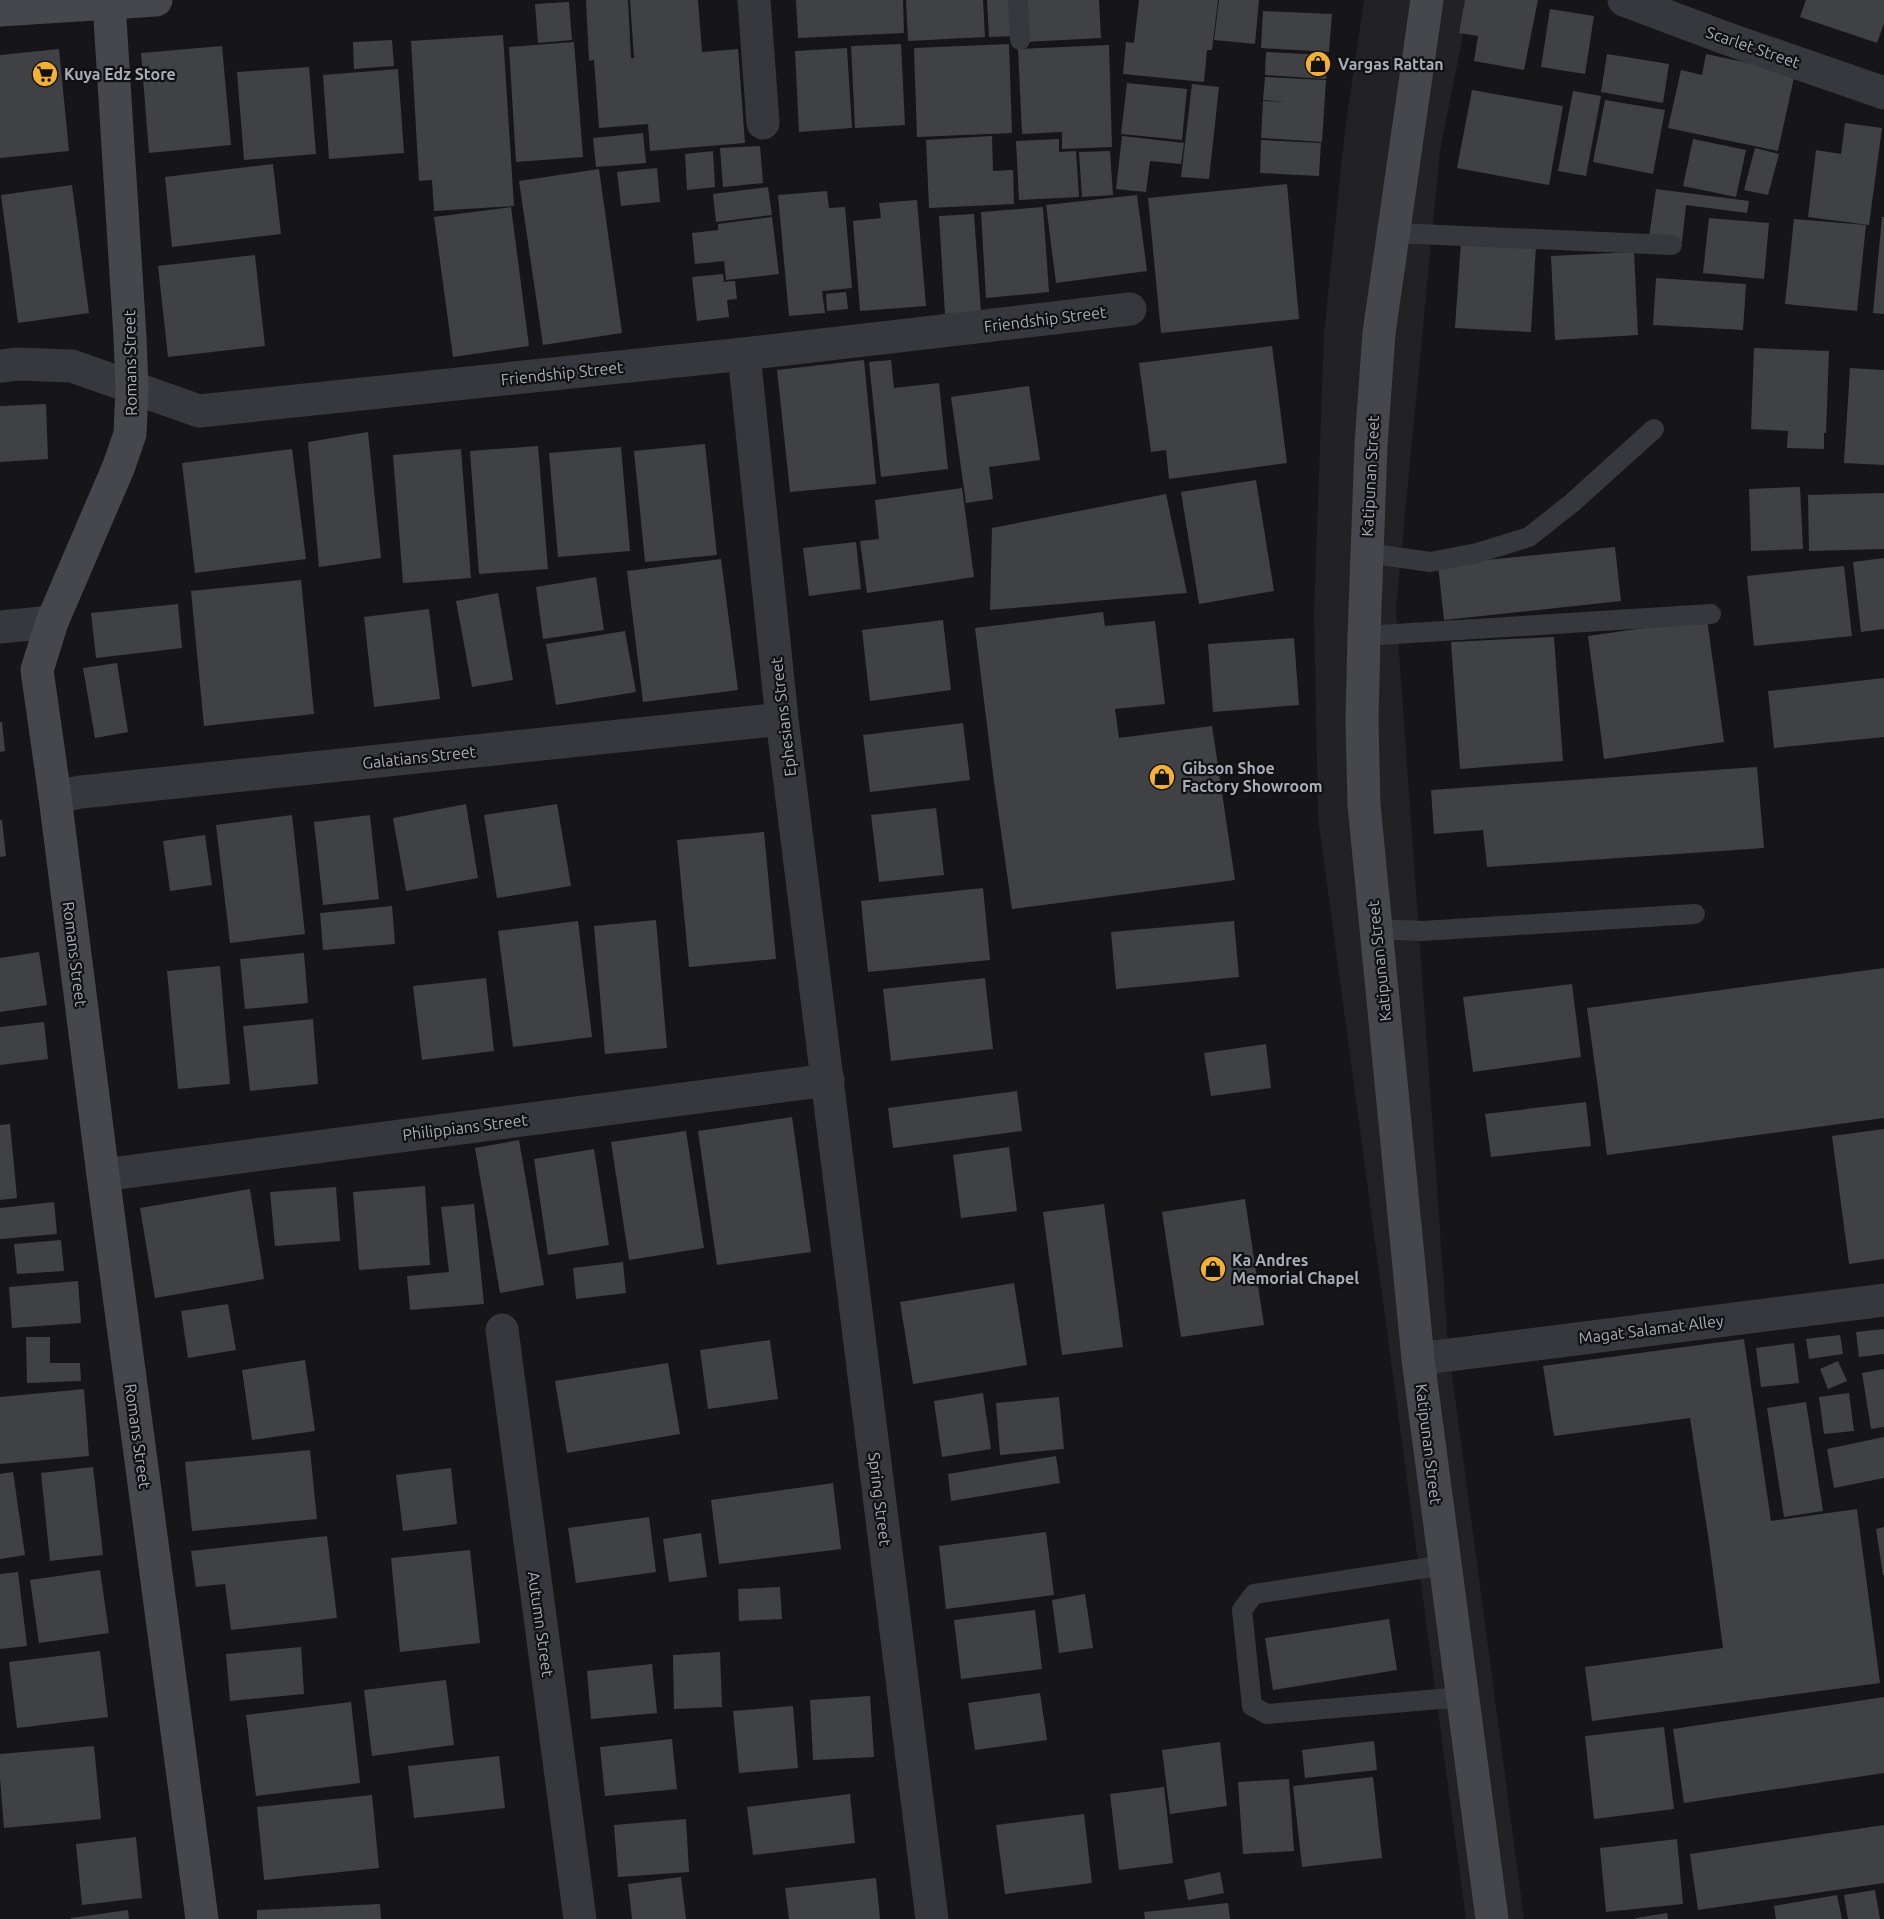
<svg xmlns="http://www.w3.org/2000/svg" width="1884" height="1919" font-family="Ubuntu,sans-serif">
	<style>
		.built { fill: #222225 }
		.building { fill: #404145 }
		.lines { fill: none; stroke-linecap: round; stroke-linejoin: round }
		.lane { stroke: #37383d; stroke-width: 20 }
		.street { stroke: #37383d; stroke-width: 33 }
		.secondary { stroke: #45474d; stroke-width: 33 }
		.labels { text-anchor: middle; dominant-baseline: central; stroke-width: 4.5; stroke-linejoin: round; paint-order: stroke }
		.street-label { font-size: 16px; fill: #a8adb8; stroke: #111113 }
		.poi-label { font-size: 16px; font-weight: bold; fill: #a8adb8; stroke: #111113; text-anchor: start }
	</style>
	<rect width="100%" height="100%" fill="#161618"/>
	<!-- built -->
	<path class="built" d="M1364 0H1470L1440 151 1396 608 1448 1344 1524 1919H1466L1318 817 1314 613 1324 333 1345 130Z"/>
	<!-- building -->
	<path class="building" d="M586 0H628L631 58H634L630 0H698L702 52 738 49 745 143 650 151 648 124 599 128 594 60 589 61Z
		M796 0H903L904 33 798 38Z
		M906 0H983L985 37 908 41Z
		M987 0H1014L1016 36 989 37Z
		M1023 0H1099L1101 38 1025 42Z
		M1139 0H1218L1212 50H1207L1204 82 1123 74 1126 42 1134 43Z
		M1219 0H1259L1255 44 1214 40Z
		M1465 0H1538L1524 70 1474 61 1478 36 1459 33Z
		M1806 0H1884V23L1877 43 1800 17Z
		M569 2 572 40 538 43 535 4Z
		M1550 9 1594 16 1585 74 1541 67Z
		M1263 11 1332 14 1329 52 1261 48Z
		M503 35 514 206 434 211 432 180 419 181 411 41Z
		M392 40 394 66 354 69 353 42Z
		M574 42 583 157 516 162 509 47Z
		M901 44 905 125 855 128 851 46Z
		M1009 44 1012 133 917 137 914 48Z
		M1109 45 1112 147 1062 149V132L1022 134 1018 49Z
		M222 46 231 145 149 153 141 53Z
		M847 48 852 128 799 132 795 51Z
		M59 49 69 151 0 158V55Z
		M1266 52 1328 55 1326 79 1265 75Z
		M1607 54 1669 64 1663 103 1601 92Z
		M1706 54 1795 73 1778 151 1668 128 1681 70 1702 75Z
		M309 67 316 154 244 160 237 72Z
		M398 69 404 153 329 159 323 75Z
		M1265 77 1326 80 1322 142 1261 138 1263 101 1287 102 1263 100Z
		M1127 83 1187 89 1182 140 1121 134Z
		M1192 84 1219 87 1209 179 1181 177Z
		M1472 90 1563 106 1549 185 1457 168Z
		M1573 91 1601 96 1586 176 1558 171Z
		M1605 100 1665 110 1653 174 1593 162Z
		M1845 123 1882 128 1869 225 1808 217 1816 150 1841 154Z
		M643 133 646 163 596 167 593 138Z
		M992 136 993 171 1013 170 1014 204 929 208 926 140Z
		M1122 136 1184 143 1181 164 1150 161 1146 192 1116 189Z
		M1059 139V152L1076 151 1079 197 1019 200 1016 141Z
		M1693 139 1746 150 1736 197 1683 186Z
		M1261 140 1321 143 1319 176 1260 173Z
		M760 146 763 183 723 187 720 148Z
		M1755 148 1779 154 1768 195 1744 190Z
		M713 151 715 187 687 190 685 154Z
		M1110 151 1113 195 1082 197 1079 152Z
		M273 164 281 234 172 247 165 177Z
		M657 168 660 202 621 206 617 172Z
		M599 169 622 333 543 345 519 181Z
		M1287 184 1299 319 1161 333 1148 198Z
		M72 185 89 313 18 323 1 195Z
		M768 187 772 215 716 222 713 194Z
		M1656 189 1749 201 1747 213 1686 205 1682 242 1649 237Z
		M827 191 829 208 845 207 852 288 822 291 825 313 789 316 778 195Z
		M1137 195 1147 271 1056 283 1046 205Z
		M917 200 926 306 860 311 853 221 881 218 879 203Z
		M511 207 529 346 453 357 434 217Z
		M1043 207 1049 292 986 298 981 212Z
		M974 214 981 312 945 314 939 216Z
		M772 217 779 274 726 280 724 261 695 264 692 233 718 230V224Z
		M1882 217H1884V314L1873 313Z
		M1709 218 1769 223 1764 279 1703 273Z
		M1794 219 1866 225 1857 311 1785 304Z
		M1461 241 1536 245 1531 332 1455 328Z
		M1634 252 1638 335 1555 340 1551 256Z
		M255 255 265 346 168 357 158 266Z
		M723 274 724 281 721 282 735 281 737 299 727 300 729 317 697 321 692 277Z
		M1656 278 1746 284 1743 330 1653 325Z
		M846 292 848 309 827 311 826 294Z
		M1272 346 1287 463 1169 479 1166 450 1151 452 1139 363Z
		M1754 348 1829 351 1826 433H1824V449L1787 448 1788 431 1751 429Z
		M864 360 876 484 790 492 777 370Z
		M891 360 894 388 939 383 948 469 881 477 869 362Z
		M1850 368 1884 370V465L1844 463Z
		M1029 386 1040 460 989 467 993 499 966 503 951 397Z
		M46 404 48 459 0 462V406Z
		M368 432 381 558 319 567 308 442Z
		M705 444 717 555 645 562 634 451Z
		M538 446 548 569 479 574 470 451Z
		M621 447 630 551 558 557 549 453Z
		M292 449 306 559 195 573 182 463Z
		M461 449 471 578 403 583 393 455Z
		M1256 480 1274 591 1199 604 1181 492Z
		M1800 487 1803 549 1751 551 1749 489Z
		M962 488 974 577 867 593 860 541 879 539 875 500Z
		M1884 493V549L1809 551 1808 495Z
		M1166 494 1187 593 990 610 992 528Z
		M856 542 861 589 809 596 803 548Z
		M1615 547 1621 601 1444 620 1438 565Z
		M1884 558V629L1861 632 1853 562Z
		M721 559 738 690 643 702 627 571Z
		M1844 566 1852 636 1754 646 1747 576Z
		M596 577 604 630 543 639 536 587Z
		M301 580 314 714 204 726 191 591Z
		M498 593 513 680 472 687 456 601Z
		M178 604 182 648 96 658 91 613Z
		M429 609 440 699 374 707 364 617Z
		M1103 612 1105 626 1155 621 1165 704 1115 709 1119 738 1212 726 1235 880 1012 909 994 782 975 628Z
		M1707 619 1724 742 1604 759 1588 636Z
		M943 620 951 690 870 701 862 630Z
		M625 631 636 692 556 705 546 644Z
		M1554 637 1563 761 1460 769 1451 642Z
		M1294 638 1299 705 1213 712 1208 644Z
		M117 663 128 732 95 738 83 668Z
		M1884 678V737L1774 748 1768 691Z
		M0 722H2L5 751 0 752Z
		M963 723 970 780 870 792 863 735Z
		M1757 767 1764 848 1487 867 1483 830 1434 834 1431 790Z
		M466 804 478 878 406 891 393 818Z
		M557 804 571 886 497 898 484 815Z
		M936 808 944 875 879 882 871 815Z
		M292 815 305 934 230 943 216 825Z
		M370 815 379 899 323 905 314 822Z
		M0 820H2L6 856 0 857Z
		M764 832 776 959 689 967 677 840Z
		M205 835 212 885 170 891 163 841Z
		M983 888 990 960 868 972 861 901Z
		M392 906 395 944 323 950 320 913Z
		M656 920 667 1048 605 1054 594 926Z
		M578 921 592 1037 513 1047 498 931Z
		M1234 921 1239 977 1116 989 1111 932Z
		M39 952 47 1005 0 1012V958Z
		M304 953 308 1003 245 1009 240 959Z
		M220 966 230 1084 178 1089 167 971Z
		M1884 968V1118L1607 1155 1587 1008Z
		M486 978 494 1051 422 1060 413 986Z
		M985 978 993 1049 891 1061 883 989Z
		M1572 984 1581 1057 1473 1072 1463 997Z
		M313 1019 318 1084 250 1091 243 1026Z
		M44 1022 48 1059 0 1065V1027Z
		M1266 1044 1271 1088 1211 1096 1204 1053Z
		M1017 1091 1022 1131 893 1148 888 1108Z
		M1586 1102 1591 1146 1491 1157 1485 1114Z
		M792 1117 811 1252 717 1265 698 1131Z
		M10 1124 17 1198 0 1200V1125Z
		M1884 1129V1259L1849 1264 1832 1136Z
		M686 1131 704 1248 629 1260 611 1142Z
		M519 1140 544 1285 500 1293 475 1148Z
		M1009 1147 1017 1211 961 1218 953 1155Z
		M594 1149 609 1245 548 1255 534 1159Z
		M425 1186 430 1265 359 1270 353 1192Z
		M336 1187 340 1241 275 1246 270 1192Z
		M250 1189 264 1279 155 1298 140 1208Z
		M1245 1199 1264 1325 1181 1337 1162 1212Z
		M54 1202 57 1234 0 1239V1208Z
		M474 1204 484 1304 410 1310 407 1276 449 1272 441 1207Z
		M1104 1204 1123 1347 1062 1355 1043 1212Z
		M61 1240 64 1271 17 1274 14 1244Z
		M623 1262 626 1293 576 1299 573 1268Z
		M78 1281 81 1323 12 1328 9 1287Z
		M1014 1283 1027 1365 913 1384 900 1302Z
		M228 1304 236 1350 188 1358 181 1311Z
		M1884 1329V1354L1859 1357 1856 1332Z
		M1840 1335 1843 1354 1809 1359 1806 1339Z
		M26 1337H50V1363H80L81 1381 27 1383Z
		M1744 1339 1771 1521 1857 1509 1880 1683 1592 1721 1585 1667 1723 1648 1709 1542 1690 1418 1554 1436 1543 1366Z
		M770 1340 778 1399 708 1409 700 1350Z
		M1794 1343 1799 1383 1761 1387 1756 1348Z
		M305 1360 315 1431 252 1440 242 1370Z
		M1838 1361 1847 1381 1828 1389 1820 1369Z
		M668 1363 680 1434 567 1453 555 1381Z
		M1884 1369V1427L1871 1429 1862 1373Z
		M84 1389 89 1456 0 1464V1397Z
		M983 1393 991 1449 942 1457 934 1401Z
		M1849 1393 1854 1431 1824 1434 1819 1397Z
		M1059 1397 1064 1449 1000 1455 996 1403Z
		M1806 1402 1823 1511 1784 1517 1767 1408Z
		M1884 1437V1478L1834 1488 1827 1449Z
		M310 1450 317 1519 192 1531 185 1462Z
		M1056 1456 1060 1483 951 1501 948 1474Z
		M93 1467 103 1555 50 1561 41 1473Z
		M451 1468 457 1524 403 1531 396 1475Z
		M13 1472 25 1555 0 1559V1474Z
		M833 1483 841 1549 719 1564 711 1500Z
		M649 1517 656 1572 576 1583 568 1528Z
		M1884 1527V1575H1883L1876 1529Z
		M1046 1532 1054 1595 946 1609 939 1546Z
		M701 1533 707 1577 669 1582 663 1539Z
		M327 1536 337 1618 231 1630 225 1584 196 1587 191 1551Z
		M470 1550 480 1643 400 1652 391 1558Z
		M100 1570 109 1633 39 1643 30 1580Z
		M18 1572 27 1646 0 1649V1574Z
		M780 1587 782 1619 739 1621 738 1589Z
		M1085 1594 1093 1648 1059 1653 1052 1600Z
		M1035 1610 1042 1669 961 1679 954 1620Z
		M1389 1619 1397 1670 1273 1690 1265 1638Z
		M301 1647 304 1694 230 1701 226 1654Z
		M100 1651 108 1717 17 1728 9 1662Z
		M720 1652 722 1707 674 1709 673 1655Z
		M652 1664 657 1713 591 1719 587 1671Z
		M446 1680 454 1745 372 1756 364 1690Z
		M1040 1693 1047 1740 975 1750 968 1703Z
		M870 1696 874 1757 813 1760 810 1700Z
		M1884 1697V1773L1684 1803 1673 1729Z
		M351 1702 360 1783 256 1796 246 1715Z
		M793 1706 798 1768 739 1773 733 1711Z
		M1664 1727 1674 1809 1594 1819 1585 1736Z
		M672 1739 677 1789 605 1796 600 1747Z
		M1374 1741 1377 1770 1305 1778 1302 1750Z
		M1220 1742 1227 1806 1170 1814 1162 1750Z
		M94 1746 101 1819 4 1828 0 1778V1754Z
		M499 1756 505 1808 414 1818 408 1766Z
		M1373 1777 1382 1858 1302 1867 1293 1786Z
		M1289 1779 1294 1851 1243 1854 1238 1782Z
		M1164 1787 1173 1863 1119 1870 1110 1794Z
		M850 1794 855 1843 753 1855 747 1807Z
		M372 1795 379 1868 264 1880 257 1807Z
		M1084 1814 1092 1883 1005 1894 996 1825Z
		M686 1819 689 1872 618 1877 614 1825Z
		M1884 1825V1883L1698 1910 1690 1854Z
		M136 1837 142 1898 82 1905 76 1844Z
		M1677 1839 1683 1904 1606 1912 1600 1848Z
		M1220 1872 1224 1893 1188 1900 1184 1880Z
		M681 1877 686 1919H632L628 1884Z
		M876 1878 880 1919H789L785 1888Z
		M1875 1890 1880 1919H1848L1844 1895Z
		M1837 1895 1842 1919H1776L1774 1906Z
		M1228 1903 1230 1919H1145L1144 1912Z
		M380 1904 381 1919H257V1910Z
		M128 1910 129 1919H71V1918Z
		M1667 1913 1668 1919H1636V1918Z"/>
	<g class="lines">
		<!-- lane -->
		<path class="lane" d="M1018 0 1020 40
			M1394 233 1672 245
			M1367 553 1430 562 1477 553 1529 537 1572 503 1654 429
			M1364 636 1711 614
			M1376 929 1422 931 1695 914
			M1445 1565 1254 1594 1242 1610 1252 1706 1267 1714 1462 1697"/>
		<!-- street -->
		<path class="street" d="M754 0 763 123
			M1624 0 1728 39 1884 93
			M744 354 782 719 932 1919
			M0 366 18 364 72 366 199 411 744 354 1130 309
			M0 627 52 622
			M55 797 81 792 782 719
			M103 1175 828 1080
			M502 1330 580 1919
			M1418 1359 1884 1300"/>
		<!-- secondary -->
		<path class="secondary" d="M1427 0 1379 333 1371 445 1364 636 1362 721 1364 805 1418 1359 1492 1919
			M109 3 130 337 132 389 130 434 119 466 52 622 37 670 55 797 103 1175 202 1919
			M0 10 156 0"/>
	</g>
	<!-- icons -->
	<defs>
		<g id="shop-disc" transform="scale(1.35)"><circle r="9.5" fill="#f2b134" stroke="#111113"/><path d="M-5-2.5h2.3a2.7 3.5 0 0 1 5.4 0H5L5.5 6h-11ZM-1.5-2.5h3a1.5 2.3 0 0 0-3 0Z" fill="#111"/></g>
		<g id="supermarket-disc" transform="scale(1.35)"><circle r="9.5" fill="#f2b134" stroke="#111113"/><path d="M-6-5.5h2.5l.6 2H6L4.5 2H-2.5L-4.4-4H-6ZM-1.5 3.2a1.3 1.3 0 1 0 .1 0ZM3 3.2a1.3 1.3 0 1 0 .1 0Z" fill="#111"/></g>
	</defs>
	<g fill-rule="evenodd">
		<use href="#shop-disc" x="1318" y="64"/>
		<use href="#supermarket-disc" x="45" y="74"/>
		<use href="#shop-disc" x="1162" y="777"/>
		<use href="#shop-disc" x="1213" y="1269"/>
	</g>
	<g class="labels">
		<!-- street labels -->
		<g class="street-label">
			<text transform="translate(1753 47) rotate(19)">Scarlet Street</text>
			<text transform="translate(1045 319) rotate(-7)">Friendship Street</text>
			<text transform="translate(130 363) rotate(-91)">Romans Street</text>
			<text transform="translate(562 373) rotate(-6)">Friendship Street</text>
			<text transform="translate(1370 476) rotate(-87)">Katipunan Street</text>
			<text transform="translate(783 717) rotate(-97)">Ephesians Street</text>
			<text transform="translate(419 757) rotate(-6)">Galatians Street</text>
			<text transform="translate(75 954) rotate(83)">Romans Street</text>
			<text transform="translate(1379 961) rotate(-96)">Katipunan Street</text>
			<text transform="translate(465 1127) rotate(-7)">Philippians Street</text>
			<text transform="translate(1651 1329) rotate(-7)">Magat Salamat Alley</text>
			<text transform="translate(138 1436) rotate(82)">Romans Street</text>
			<text transform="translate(1429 1444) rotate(83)">Katipunan Street</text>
			<text transform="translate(880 1499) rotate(83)">Spring Street</text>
			<text transform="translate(541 1624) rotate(82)">Autumn Street</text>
		</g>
		<!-- poi labels -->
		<g class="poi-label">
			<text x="1338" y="64">Vargas Rattan</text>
			<text x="64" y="74">Kuya Edz Store</text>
			<text x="1182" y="768">Gibson Shoe<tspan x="1182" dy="18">Factory Showroom</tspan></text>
			<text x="1232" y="1260">Ka Andres<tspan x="1232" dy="18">Memorial Chapel</tspan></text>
		</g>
	</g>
</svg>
